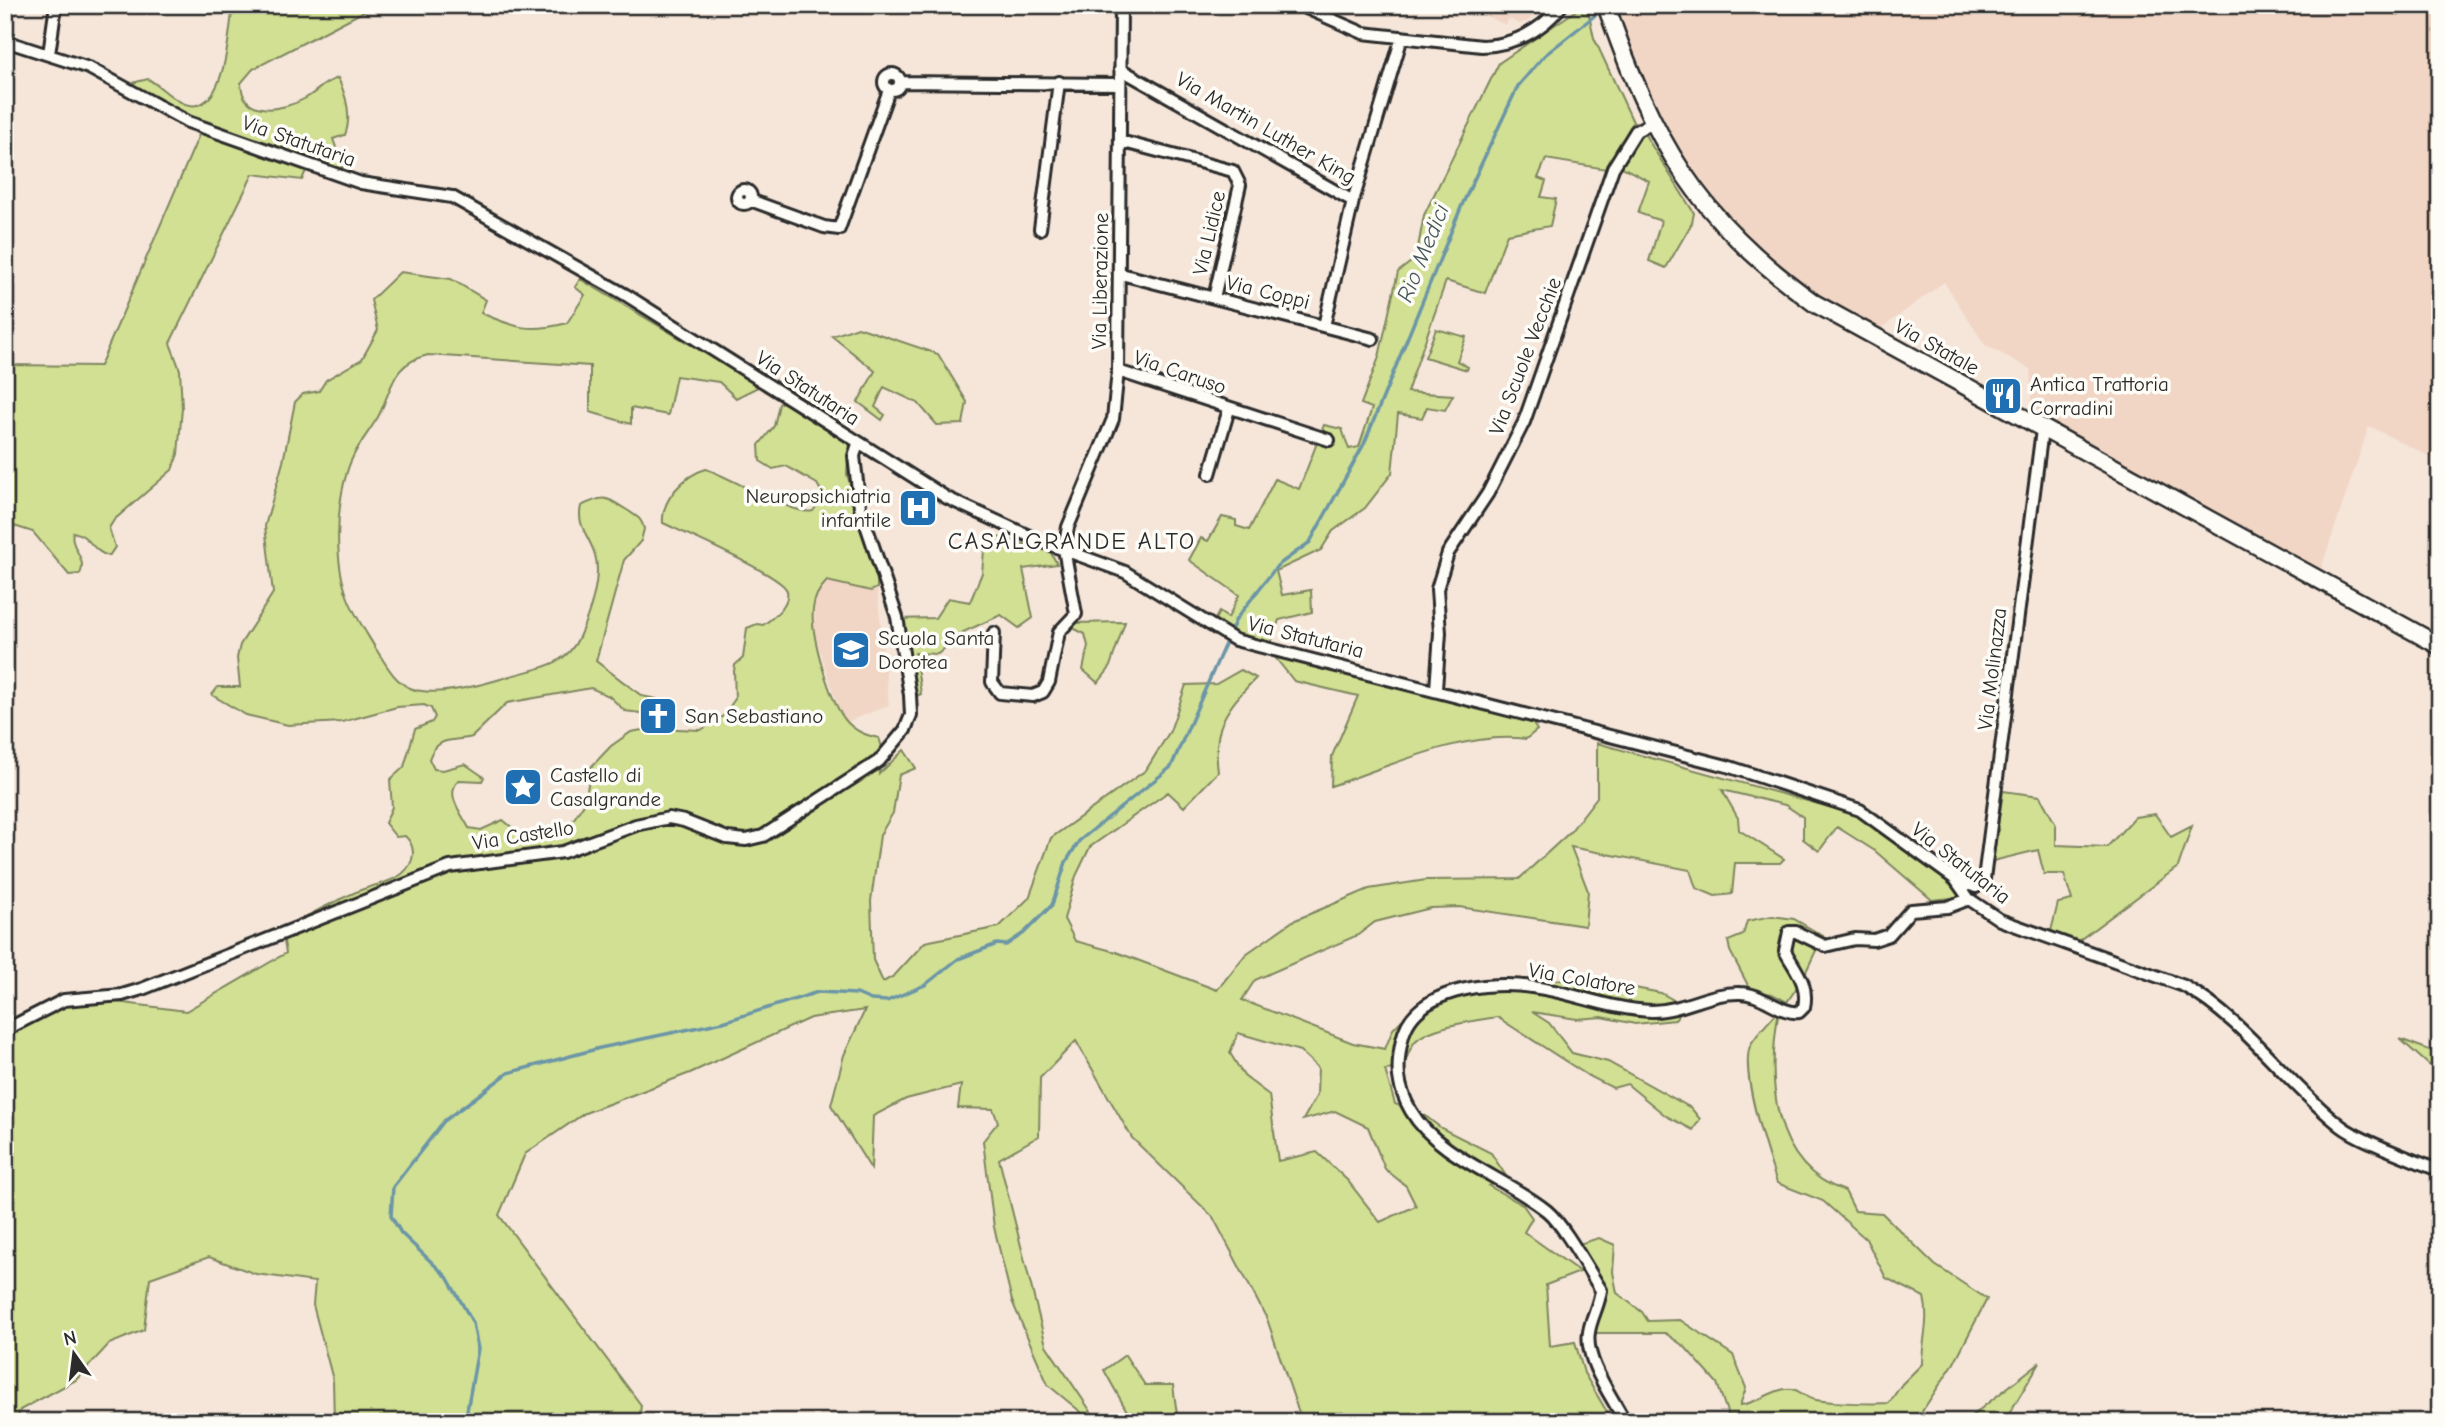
<svg xmlns="http://www.w3.org/2000/svg" width="2445" height="1427" font-family="'Comic Neue',sans-serif">
	<style>
		.built { fill: #f1d6c5 }
		.green { fill: #d2e093; stroke: #7e865f; stroke-width: 2; fill-rule: evenodd }
		.lines { fill: none; stroke-linecap: round; stroke-linejoin: round }
		.stream { stroke: #6c96a7; stroke-width: 3.5 }
		.street-casing { stroke: #2b2b2b; stroke-width: 16 }
		.secondary-casing { stroke: #2b2b2b; stroke-width: 21 }
		.street { stroke: #fdfcf7; stroke-width: 10 }
		.secondary { stroke: #fdfcf7; stroke-width: 16 }
		.labels { text-anchor: middle; dominant-baseline: central; stroke-width: 7; stroke-linejoin: round; paint-order: stroke }
		.street-label { font-size: 21px; fill: #2b2b2b; stroke: #fdfcf7 }
		.poi-label { font-size: 21px; fill: #2b2b2b; stroke: #fdfcf7; text-anchor: start }
		.water-label { font-size: 23px; font-style: italic; fill: #46585e; stroke: #fdfcf7 }
		.quarter-label { font-size: 24px; letter-spacing: 2px; fill: #2b2b2b; stroke: #fdfcf7 }
	</style>
	<rect width="100%" height="100%" fill="#f6e6da"/>
	<filter id="ink" filterUnits="userSpaceOnUse"><feTurbulence type="fractalNoise" baseFrequency=".0143" numOctaves="2"/><feDisplacementMap in="SourceGraphic" scale="14" xChannelSelector="R" yChannelSelector="G"/><feConvolveMatrix kernelMatrix="1 2 1 2 8 2 1 2 1" color-interpolation-filters="sRGB"/></filter>
	<g filter="url(#ink)">
		<!-- built -->
		<path class="built" d="M1462 5H1542L1529 21 1519 24 1509 19 1506 25Z
			M1613 5H2440V462L2369 426 2319 575 2105 450 2032 413 2030 369 1985 345 1944 282 1878 331 1800 285 1749 241 1698 187 1656 120Z
			M827 581 871 591 877 588 889 705 847 722 838 707 815 636 814 600 819 589Z"/>
		<!-- green -->
		<path class="green" d="M233 5H376L253 69 241 83C242 118 283 111 306 98 320 90 320 84 338 78 346 95 352 117 345 135L333 139 343 167 335 169 310 161 302 180 253 174 170 343 180 370 182 408 178 454 172 470 114 520 109 528 115 547 109 556C92 552 90 535 73 532 69 548 88 558 80 574L69 575 33 532 14 526 5 538V365L100 366 199 135 196 126 128 84 148 79C161 86 174 102 189 105 226 112 229 30 233 5Z
			M1584 5H1587L1594 38 1633 122 1606 169 1546 159 1538 178 1546 181 1541 197 1556 199 1550 226 1507 234 1485 293 1446 281 1407 392 1453 395 1445 410 1427 407 1422 418 1398 414 1392 473 1365 508 1333 531 1321 550 1276 571 1282 595 1311 590 1312 612 1279 620 1271 643 1238 635 1214 621 1219 612 1228 618 1239 595 1189 560 1201 538 1208 541 1222 517 1236 520V526L1249 530 1275 479 1299 489 1324 425 1342 429 1349 449 1359 447 1372 408 1361 404 1379 357 1398 272 1416 258 1424 215 1499 63Z
			M1642 130 1694 213 1692 223 1666 268 1649 261 1661 221 1638 213 1649 181 1618 165Z
			M400 272 451 279 486 300 481 313C516 328 530 333 567 323L585 295 575 287 580 279 760 386 736 398 719 382 676 376 668 415 631 408V424L590 412V366L428 355C390 364 393 389 378 417 367 435 353 451 347 472 336 508 334 563 348 598 355 616 366 632 376 649 385 663 394 681 410 688 433 698 481 685 504 678 533 668 565 669 579 637 589 615 602 578 595 555 590 537 576 526 581 506 606 494 605 497 627 510 637 517 641 517 644 529L641 541 624 560 596 661 642 696 657 699V704L648 714 625 711 609 696 591 688 507 703 472 737C454 742 437 735 429 759L434 769 443 770 465 764 484 777 482 781 459 780C444 794 462 814 469 828L481 830 503 820 527 840 563 835 585 802 591 767 611 746 631 732 653 728 701 730 723 716 735 699 734 671 735 665 743 658 747 628 757 624 763 625C773 618 790 605 787 591 784 576 682 532 663 523 661 499 685 475 706 469 728 476 796 517 813 511L824 496 817 484 786 466 773 469 760 461 759 445 774 426 779 404 786 400 849 443 847 474 877 578V588L871 591 827 581C819 589 814 597 813 609 810 634 830 703 847 722 858 733 866 735 879 738L882 747 879 774 904 750 916 768 899 775 893 813 880 835 871 901 873 960 883 982 894 976 925 942 999 927 1029 898 1051 838 1146 770 1170 731 1186 685 1216 684 1241 670 1256 678C1226 709 1212 726 1218 772L1184 807 1168 792 1090 847 1076 876 1064 919 1075 941 1116 952 1217 990 1246 954 1293 921 1369 889 1426 880 1519 879 1570 832 1597 797V743L1858 815 1944 878 1961 897 1932 900 1875 851 1837 827 1819 851 1803 839V817L1785 805 1722 790 1738 818 1739 830 1784 859 1780 863H1735L1732 894 1715 896 1696 888 1690 870 1571 847 1588 891 1585 926 1459 907 1431 908 1375 922 1358 935 1255 980 1242 1000 1353 1043 1385 1049 1393 1029 1422 999 1471 982 1531 979 1603 982 1661 993 1686 1007 1675 1020 1635 1024 1602 1017 1577 1019 1532 1012 1549 1023 1572 1053 1608 1062 1691 1108 1700 1119 1693 1130 1666 1116 1627 1084 1613 1088 1587 1075 1497 1017C1478 1020 1425 1027 1414 1043 1409 1050 1406 1060 1403 1068L1385 1070 1395 1104 1424 1115 1441 1128 1491 1153 1506 1176 1489 1186 1523 1205 1532 1218 1524 1232 1580 1272 1546 1285 1550 1346 1575 1342 1584 1373 1613 1422H1302L1267 1319 1213 1217 1132 1138 1076 1041 1040 1078 1039 1136 999 1159 1046 1345 1098 1422H1093L1048 1385 1012 1301 994 1227 983 1141 998 1122 993 1109 958 1108 961 1085 906 1099 873 1116 871 1169 831 1105 844 1055 865 1010 810 1018 690 1073 585 1113 525 1154 499 1215 641 1405 639 1422H334L333 1380 313 1305 315 1282 256 1274 209 1257 150 1278 144 1330 109 1344 76 1380 20 1410 17 1422H5V1027L55 1004 100 1000 186 1011 286 953 282 930C306 916 331 903 356 892 371 885 389 884 402 874 415 863 417 847 405 836L396 837 385 823 392 807 390 780 404 767 415 729 432 722 435 717 431 708 424 705 397 707 342 722 288 725 246 715 212 695 218 687H240L237 658 240 645 273 593 265 526 283 462 295 402 303 394 319 391 326 380 362 359 378 330 371 300ZM1238 1033 1300 1051 1318 1068 1317 1095 1303 1120 1335 1111 1368 1127 1385 1169 1406 1186 1416 1206 1380 1222 1348 1181 1317 1152 1278 1161 1269 1095 1244 1076 1230 1053Z
			M858 327 938 354 967 402 963 424 937 425 918 403 884 387 875 407 885 415 882 420 858 402 875 371 832 336Z
			M1436 329 1466 337 1457 361 1468 367 1467 370 1425 357Z
			M998 537 1050 551 1057 564 1023 569 1033 618 1019 628 1001 615 963 632 938 654 915 653 921 694 911 698 898 619 935 618 948 598 970 602 982 573 985 540Z
			M1125 622 1109 669 1098 683 1083 670 1088 646 1085 634 1073 628 1072 623Z
			M1274 656 1529 718 1537 730 1526 739C1467 730 1387 767 1331 786L1332 756 1358 696 1294 681Z
			M2003 791 2040 796 2056 825V845L2107 847 2135 817 2155 814 2171 837 2192 826 2178 867 2078 941 2051 931 2058 903 2072 900 2064 874H2044L2038 850 1993 861Z
			M1772 916 1794 919 1823 936 1802 980 1787 1002 1772 994 1751 991 1730 951 1728 941 1743 935 1747 921Z
			M1779 1010C1767 1077 1770 1166 1845 1191L1855 1211 1882 1213 1935 1265 1987 1299 1954 1363 1915 1422H1804L1768 1416 1728 1415 1717 1383 1685 1347 1665 1333H1596L1586 1328 1598 1291 1575 1245 1599 1238 1615 1245 1613 1272 1617 1293 1642 1312 1648 1321 1680 1320 1733 1355 1746 1388 1740 1405C1760 1403 1774 1387 1792 1389 1799 1390 1805 1397 1812 1399 1824 1403 1875 1404 1889 1403L1902 1384 1922 1364C1922 1339 1930 1322 1924 1297L1886 1278 1866 1239 1823 1201 1777 1183C1768 1156 1738 1069 1751 1044 1758 1032 1770 1021 1779 1010Z
			M2400 1039 2440 1054V1075Z
			M1125 1355 1145 1385H1173L1178 1422H1133L1104 1370Z
			M2040 1362 2006 1419 1964 1422Z"/>
		<g class="lines">
			<!-- stream -->
			<path class="stream" d="M465 1422 478 1349 473 1323 447 1277 401 1233 391 1216 393 1187 444 1121 508 1073 600 1048 723 1022 818 992 857 994 871 1000 887 1001 925 985 958 959 997 944 1006 945 1024 933 1052 905 1066 862 1079 841 1171 767 1236 619 1277 566 1310 542 1364 444 1462 205 1518 86 1545 55 1603 9"/>
			<!-- street casing -->
			<g class="street-casing">
				<path id="street" d="M1299 5 1363 33 1482 46C1515 45 1541 31 1562 5
					M5 41 89 68 188 122 361 183 452 197 626 295 947 498 1040 541 1125 572 1235 640 1727 766 1860 810 1955 879 1969 899 2000 920 2184 986C2246 1021 2286 1083 2341 1126 2360 1141 2415 1160 2440 1171
					M49 54 56 5
					M1120 69 1353 201
					M884 82a8 8 0 1 1 16 0a8 8 0 1 1-16 0Z
					M900 82 1119 84
					M1120 141 1233 171 1240 185 1214 298
					M737 197a7 7 0 1 1 14 0a7 7 0 1 1-14 0Z
					M750 200 824 227 839 229 889 90
					M1040 229 1059 82
					M1121 274 1373 339
					M1324 326 1353 201 1402 37
					M1118 371 1329 440
					M1210 474 1229 409
					M994 633 992 682 1000 693 1033 696 1043 692 1049 682 1059 632 1076 614 1064 549 1068 527 1113 419 1118 371 1121 5
					M1436 689 1440 633 1437 589 1448 553 1488 493 1524 422 1613 168 1636 131 1651 123
					M1956 879 1976 887 1984 879 2042 430
					M5 1030 64 1000 122 995 142 989 450 867 563 852 636 825 669 818 684 821 727 838 746 840 763 836 879 761 905 730 911 715 910 695 897 617 860 507 854 456 858 444
					M1625 1422C1613 1398 1584 1360 1589 1332 1591 1318 1599 1306 1601 1290 1588 1270 1564 1225 1547 1211 1507 1178 1438 1157 1411 1111 1397 1087 1396 1067 1402 1040 1412 989 1489 980 1532 987 1572 992 1611 1010 1652 1011 1683 1011 1710 992 1740 993 1762 993 1782 1015 1799 1012L1804 1007C1809 984 1796 971 1785 951L1789 932H1796L1825 946 1855 939 1874 940 1889 935 1911 910 1948 907 1969 899"/>
			</g>
			<!-- secondary casing -->
			<g class="secondary-casing">
				<path id="secondary" d="M1606 5C1653 141 1695 217 1814 303L2440 646"/>
			</g>
			<!-- street -->
			<use href="#street" class="street"/>
			<!-- secondary -->
			<use href="#secondary" class="secondary"/>
		</g>
	</g>
	<!-- icons -->
	<defs>
		<g id="restaurant-square" transform="scale(2.0125)"><rect x="-9" y="-9" width="18" height="18" rx="4" fill="#1f6fb2" stroke="#fdfcf7"/><path d="M-5-6h1v4h1v-4h1v4h1v-4h1v5L-1.5 .5V6h-2V.5L-5-1ZM5-6V6H3V1.5H1.5Q1.5-4 5-6Z" fill="#fff"/></g>
		<g id="hospital-square" transform="scale(2.0125)"><rect x="-9" y="-9" width="18" height="18" rx="4" fill="#1f6fb2" stroke="#fdfcf7"/><path d="M-5-5h3v3.5h4V-5h3V5h-3V1.5h-4V5h-3Z" fill="#fff"/></g>
		<g id="school-square" transform="scale(2.0125)"><rect x="-9" y="-9" width="18" height="18" rx="4" fill="#1f6fb2" stroke="#fdfcf7"/><path d="M0-5L7-2L0 1L-7-2ZM-4 1L0 2.5L4 1V4Q0 6-4 4Z" fill="#fff"/></g>
		<g id="church-square" transform="scale(2.0125)"><rect x="-9" y="-9" width="18" height="18" rx="4" fill="#1f6fb2" stroke="#fdfcf7"/><path d="M-1.2-6h2.4v3.5h3.3v2.4h-3.3V6h-2.4V-.1h-3.3v-2.4h3.3Z" fill="#fff"/></g>
		<g id="sight-square" transform="scale(2.0125)"><rect x="-9" y="-9" width="18" height="18" rx="4" fill="#1f6fb2" stroke="#fdfcf7"/><path d="M0-6L1.8-2.2L6-1.7L2.9 1.2L3.7 5.4L0 3.3L-3.7 5.4L-2.9 1.2L-6-1.7L-1.8-2.2Z" fill="#fff"/></g>
	</defs>
	<g fill-rule="evenodd">
		<use href="#restaurant-square" x="2003" y="396"/>
		<use href="#hospital-square" x="918" y="508"/>
		<use href="#school-square" x="851" y="650"/>
		<use href="#church-square" x="658" y="716"/>
		<use href="#sight-square" x="523" y="787"/>
	</g>
	<g class="labels">
		<!-- street labels -->
		<g class="street-label">
			<text transform="translate(1266 128) rotate(30)">Via Martin Luther King</text>
			<text transform="translate(299 141) rotate(19)">Via Statutaria</text>
			<text transform="translate(1209 233) rotate(-77)">Via Lidice</text>
			<text transform="translate(1100 281) rotate(-89)">Via Liberazione</text>
			<text transform="translate(1268 292) rotate(14)">Via Coppi</text>
			<text transform="translate(1937 347) rotate(29)">Via Statale</text>
			<text transform="translate(1525 356) rotate(-69)">Via Scuole Vecchie</text>
			<text transform="translate(1180 372) rotate(19)">Via Caruso</text>
			<text transform="translate(808 388) rotate(33)">Via Statutaria</text>
			<text transform="translate(1306 637) rotate(14)">Via Statutaria</text>
			<text transform="translate(1992 669) rotate(-83)">Via Molinazza</text>
			<text transform="translate(523 835) rotate(-9)">Via Castello</text>
			<text transform="translate(1961 863) rotate(38)">Via Statutaria</text>
			<text transform="translate(1582 979) rotate(10)">Via Colatore</text>
		</g>
		<!-- poi labels -->
		<g class="poi-label">
			<text x="2030" y="384">Antica Trattoria<tspan x="2030" dy="24">Corradini</tspan></text>
			<text x="891" y="496" text-anchor="end">Neuropsichiatria<tspan x="891" dy="24">infantile</tspan></text>
			<text x="878" y="638">Scuola Santa<tspan x="878" dy="24">Dorotea</tspan></text>
			<text x="685" y="716">San Sebastiano</text>
			<text x="550" y="775">Castello di<tspan x="550" dy="24">Casalgrande</tspan></text>
		</g>
		<!-- water labels -->
		<g class="water-label">
			<text transform="translate(1423 253) rotate(-68)">Rio Medici</text>
		</g>
		<!-- quarter labels -->
		<g class="quarter-label">
			<text x="1072" y="541">CASALGRANDE ALTO</text>
		</g>
	</g>
	<!-- margin -->
	<rect width="2445" height="1427" fill="none" stroke="#fdfcf7" stroke-width="28"/>
	<rect x="14" y="14" width="2417" height="1399" fill="none" stroke="#2b2b2b" stroke-width="2.5" filter="url(#ink)"/>
	<!-- north arrow -->
	<g transform="translate(74 1354) rotate(346)" stroke="#fdfcf7" stroke-width="5" paint-order="stroke">
	<path d="M0-5L12 26L0 18L-12 26Z" fill="#2b2b2b"/>
	<text y="-10" font-size="19" font-weight="bold" text-anchor="middle" fill="#2b2b2b">N</text>
	</g>
</svg>
